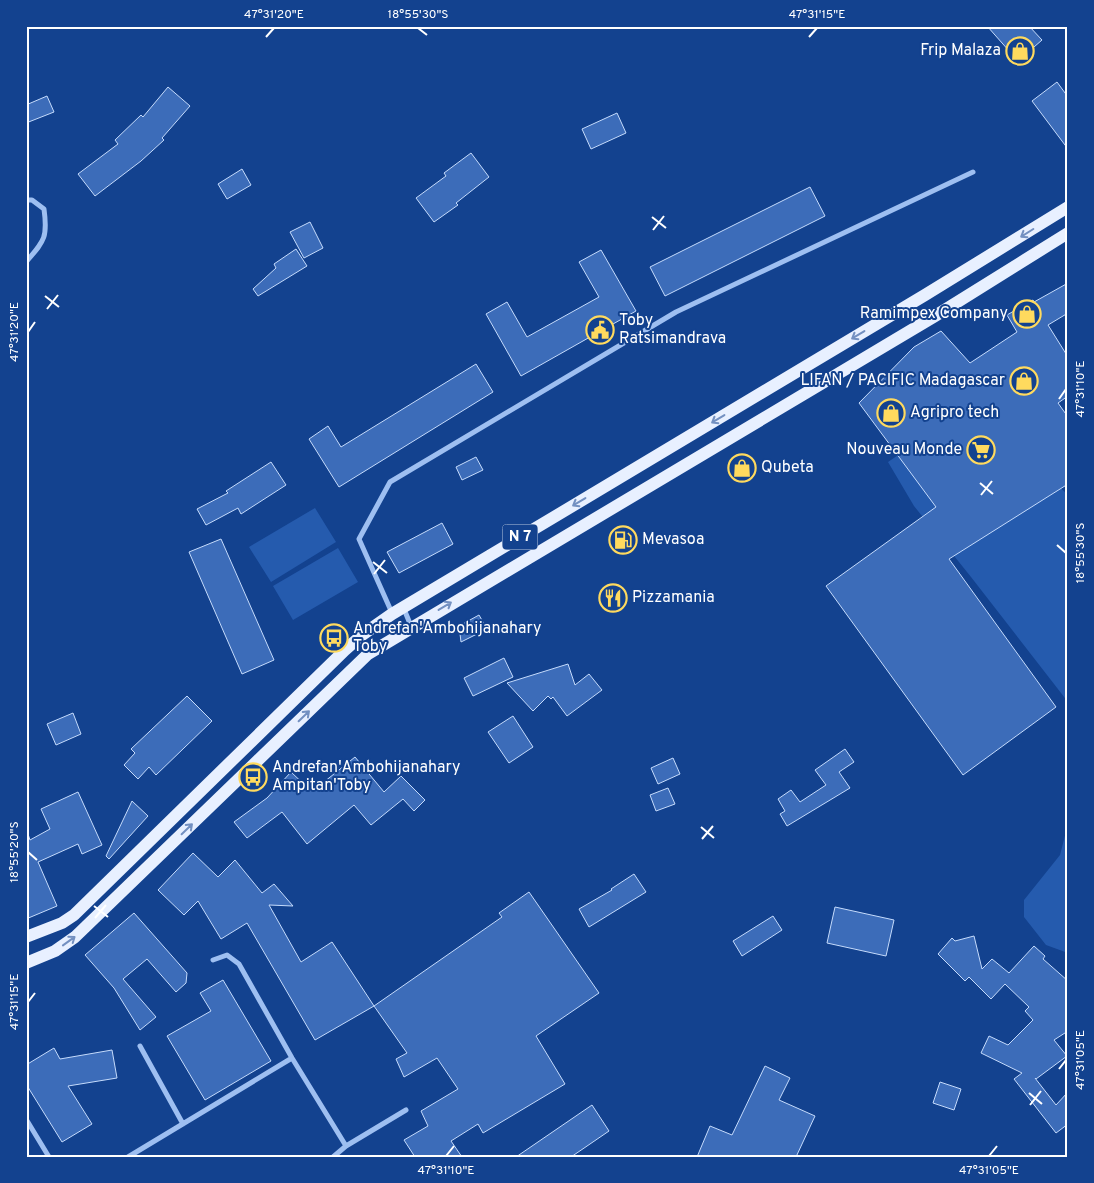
<svg xmlns="http://www.w3.org/2000/svg" width="1094" height="1183" font-family="Overpass,sans-serif">
	<style>
		.green { fill: #255bae }
		.building { fill: #3c6cb9; stroke: #c5dbfc }
		.lines { fill: none; stroke-linecap: round; stroke-linejoin: round }
		.minor { stroke: #9ebff1; stroke-width: 5 }
		.primary { stroke: #e8f0ff; stroke-width: 12 }
		.oneway { stroke: #7390c1 }
		.ticks { fill: none; stroke: #fff; stroke-width: 2 }
		.labels { text-anchor: middle; dominant-baseline: central; stroke-width: 4; stroke-linejoin: round; paint-order: stroke }
		.shield { fill: #13428f; stroke: #b8c6dd; stroke-width: 1 }
		.shield-label { font-size: 15px; font-weight: bold; fill: #fff }
		.poi-label { font-size: 16px; fill: #fff; stroke: #13428f; text-anchor: start }
		.neatline { fill: none; stroke: #fff; stroke-width: 2 }
		.ticks-label { font-size: 12px; text-anchor: middle; fill: #fff }
	</style>
	<rect width="100%" height="100%" fill="#13428f"/>
	<!-- green -->
	<path class="green" d="M944 424 1017 447 1068 495V702L971 577 914 506 888 462Z
		M315 508 336 542 271 582 249 547Z
		M338 548 358 582 293 620 273 586Z
		M1068 824V953L1046 945 1024 917V900L1060 855Z"/>
	<!-- building -->
	<path class="building" d="M987 26H1029L1042 40 1018 61Z
		M1057 82 1068 97V149L1032 101Z
		M168 87 190 106 162 138 164 140 141 161 95 196 78 174 118 144 115 140 141 115 143 117Z
		M47 96 54 112 26 123V105Z
		M617 113 626 133 591 149 582 129Z
		M471 153 489 177 456 203 458 205 434 222 416 198 446 176 444 173Z
		M242 169 251 185 227 199 218 184Z
		M810 187 825 216 665 296 650 267Z
		M310 222 323 248 304 258 290 232Z
		M296 249 307 266 258 296 253 289 276 268 274 264Z
		M601 250 636 311 521 376 486 314 507 302 527 337 599 297 579 262Z
		M1068 283V313L1048 325 1068 357V396L1058 403 1068 417V484L949 559 1056 707 963 775 826 586 936 507 859 403 914 347 941 331 970 363 1017 332 1007 315 1033 300 1034 302Z
		M476 364 493 392 339 487 309 439 328 426 341 447Z
		M476 457 483 470 462 480 456 467Z
		M271 462 286 485 241 514 238 508 206 525 197 509 228 493 226 491Z
		M442 523 453 544 399 573 387 552Z
		M221 539 274 660 242 674 189 552Z
		M479 615 487 629 461 642 459 626Z
		M504 658 513 677 473 696 464 678Z
		M568 664 575 685 589 674 602 690 567 716 553 697 551 699 548 696 533 711 507 683Z
		M187 696 212 721 156 775 149 767 138 779 124 765 135 753 131 749Z
		M73 713 81 734 56 745 47 724Z
		M513 716 533 747 509 763 488 732Z
		M845 749 854 762 839 772 850 788 787 826 780 814 785 811 778 799 791 790 800 802 826 785 815 770Z
		M355 757 384 792 401 776 425 800 414 811 403 799 371 825 354 805 307 844 282 812 247 838 234 822 267 798 291 772 310 790 322 781 324 782Z
		M673 758 680 774 658 784 651 768Z
		M668 788 675 804 656 811 650 795Z
		M78 792 102 845 82 854 78 844 38 862 57 906 26 919V835L28 834 30 840 50 829 41 809Z
		M132 801 148 816 109 859 106 856Z
		M193 853 218 877 235 860 262 893 274 884 293 906 269 905 301 962 332 942 374 1006 315 1040 247 923 221 939 198 901 184 915 158 890Z
		M634 874 646 892 589 927 579 909 612 890 611 889Z
		M529 892 599 993 536 1036 565 1084 483 1133 478 1124 451 1141 462 1157H415L404 1140 428 1126 421 1111 458 1089 437 1058 404 1077 396 1059 407 1053 374 1006 502 917 499 913Z
		M835 907 894 920 886 956 827 943Z
		M134 913 187 973 186 983 176 992 147 959 123 979 156 1017 140 1030 114 988 85 955Z
		M773 916 782 930 742 956 733 941Z
		M974 936 982 969 992 959 1009 973 1034 946 1045 956 1043 959 1068 981V1031L1054 1040 1067 1056 1036 1079 1035 1078 1056 1105 1068 1092V1124L1056 1133 1014 1079 1022 1073 981 1053 989 1036 1008 1045 1033 1020 1025 1011 1029 1007 1005 984 991 999 969 977 965 981 938 954 952 938 955 941Z
		M223 980 271 1061 205 1100 167 1036 211 1011 200 993Z
		M54 1048 60 1059 112 1050 117 1078 68 1086 92 1124 62 1142 26 1084V1065Z
		M765 1066 790 1078 779 1100 815 1116 796 1157H697L710 1126 732 1135Z
		M940 1082 961 1089 954 1110 933 1103Z
		M592 1105 609 1131 571 1157H516Z"/>
	<g class="lines">
		<!-- minor -->
		<path class="minor" d="M26 200H32L44 209C48 238 44 241 26 262
			M404 609 411 626
			M392 613 359 539 390 482 676 312 973 172
			M213 960 227 955 239 964 292 1058 346 1146
			M140 1046 183 1124
			M26 1119 49 1157
			M128 1157 292 1058
			M333 1157 346 1146 406 1110"/>
		<!-- primary -->
		<path class="primary" d="M26 937 62 923 74 915 345 650 362 635 392 614 925 295 1068 207
			M26 963 55 951 75 937 368 654 935 316 1068 233"/>
	</g>
	<!-- one-way arrows -->
	<defs><path id="oneway-shaft" d="M-6 0H5M1.5-3L5.5 0L1.5 3" fill="none" stroke-width="1.6" stroke-linecap="round" stroke-linejoin="round" transform="scale(1.25)"/></defs>
	<g class="oneway">
		<use href="#oneway-shaft" transform="translate(1027 233) rotate(148)"/>
		<use href="#oneway-shaft" transform="translate(858 335) rotate(149)"/>
		<use href="#oneway-shaft" transform="translate(718 419) rotate(149)"/>
		<use href="#oneway-shaft" transform="translate(579 502) rotate(149)"/>
		<use href="#oneway-shaft" transform="translate(445 606) rotate(-31)"/>
		<use href="#oneway-shaft" transform="translate(304 716) rotate(-44)"/>
		<use href="#oneway-shaft" transform="translate(187 829) rotate(-44)"/>
		<use href="#oneway-shaft" transform="translate(69 941) rotate(-36)"/>
	</g>
	<!-- ticks -->
	<path class="ticks" d="M418 28 427 35M266 37 274 28M809 37 817 28M652 217 666 228M653 230 664 216M45 296 59 307M47 309 58 295M28 332 35 322M1059 399 1066 389M980 483 993 494M981 495 992 481M1057 545 1066 553M373 562 387 573M374 574 385 560M701 827 714 838M702 839 713 826M28 852 37 860M94 906 108 917M95 918 106 905M28 1002 35 993M1059 1069 1066 1060M1029 1093 1042 1104M1030 1105 1041 1091M446 1156 454 1146M989 1156 997 1146"/>
	<!-- icons -->
	<defs>
		<g id="shop-ring" transform="scale(1.4375)"><circle r="9.5" fill="#13428f" stroke="#ffda5e" stroke-width="1.5"/><path d="M-5-2.5h2.3a2.7 3.5 0 0 1 5.4 0H5L5.5 6h-11ZM-1.5-2.5h3a1.5 2.3 0 0 0-3 0Z" fill="#ffda5e"/></g>
		<g id="civic-ring" transform="scale(1.4375)"><circle r="9.5" fill="#13428f" stroke="#ffda5e" stroke-width="1.5"/><path d="M-.6-6.5H3V-4.5H.6V-3L4-1V1h2V6H-6V1h2V-1L-.6-3ZM-1.2 2.5V6h2.4V2.5Z" fill="#ffda5e"/></g>
		<g id="supermarket-ring" transform="scale(1.4375)"><circle r="9.5" fill="#13428f" stroke="#ffda5e" stroke-width="1.5"/><path d="M-6-5.5h2.5l.6 2H6L4.5 2H-2.5L-4.4-4H-6ZM-1.5 3.2a1.3 1.3 0 1 0 .1 0ZM3 3.2a1.3 1.3 0 1 0 .1 0Z" fill="#ffda5e"/></g>
		<g id="fuel-ring" transform="scale(1.4375)"><circle r="9.5" fill="#13428f" stroke="#ffda5e" stroke-width="1.5"/><path d="M-5.5-6h7V0h2V4h1.3V-2.5L3-4.5l.8-.8L6-3V5H2.5V1h-1V6h-7ZM-4.2-4.7v3.2H.2V-4.7Z" fill="#ffda5e"/></g>
		<g id="restaurant-ring" transform="scale(1.4375)"><circle r="9.5" fill="#13428f" stroke="#ffda5e" stroke-width="1.5"/><path d="M-5-6h1v4h1v-4h1v4h1v-4h1v5L-1.5 .5V6h-2V.5L-5-1ZM5-6V6H3V1.5H1.5Q1.5-4 5-6Z" fill="#ffda5e"/></g>
		<g id="bus-ring" transform="scale(1.4375)"><circle r="9.5" fill="#13428f" stroke="#ffda5e" stroke-width="1.5"/><path d="M-5-6H5V4H4V6H2V4H-2V6H-4V4H-5ZM-3.5-4V0h7V-4ZM-3.5 1.2v1.5H-2V1.2ZM2 1.2v1.5H3.5V1.2Z" fill="#ffda5e"/></g>
	</defs>
	<g fill-rule="evenodd">
		<use href="#shop-ring" x="1020" y="51"/>
		<use href="#shop-ring" x="1027" y="314"/>
		<use href="#civic-ring" x="600" y="330"/>
		<use href="#shop-ring" x="1024" y="381"/>
		<use href="#shop-ring" x="891" y="413"/>
		<use href="#supermarket-ring" x="981" y="450"/>
		<use href="#shop-ring" x="742" y="468"/>
		<use href="#fuel-ring" x="623" y="540"/>
		<use href="#restaurant-ring" x="613" y="598"/>
		<use href="#bus-ring" x="334" y="638"/>
		<use href="#bus-ring" x="253" y="777"/>
	</g>
	<g class="labels">
		<!-- shield labels -->
		<rect class="shield" x="502.5" y="524.5" width="35" height="25" rx="4"/>
		<g class="shield-label">
			<text x="520" y="537">N 7</text>
		</g>
		<!-- poi labels -->
		<g class="poi-label">
			<text x="1001" y="51" text-anchor="end">Frip Malaza</text>
			<text x="1008" y="314" text-anchor="end">Ramimpex Company</text>
			<text x="619" y="321">Toby<tspan x="619" dy="18">Ratsimandrava</tspan></text>
			<text x="1005" y="381" text-anchor="end">LIFAN / PACIFIC Madagascar</text>
			<text x="910" y="413">Agripro tech</text>
			<text x="962" y="450" text-anchor="end">Nouveau Monde</text>
			<text x="761" y="468">Qubeta</text>
			<text x="642" y="540">Mevasoa</text>
			<text x="632" y="598">Pizzamania</text>
			<text x="353" y="629">Andrefan'Ambohijanahary<tspan x="353" dy="18">Toby</tspan></text>
			<text x="272" y="768">Andrefan'Ambohijanahary<tspan x="272" dy="18">Ampitan'Toby</tspan></text>
		</g>
	</g>
	<!-- border -->
	<rect width="1094" height="1183" fill="none" stroke="#13428f" stroke-width="55"/>
	<rect x="28" y="28" width="1038" height="1128" class="neatline"/>
	<g class="ticks-label">
		<text x="274" y="18">47°31'20"E</text>
		<text x="418" y="18">18°55'30"S</text>
		<text x="817" y="18">47°31'15"E</text>
		<text transform="translate(14 332) rotate(-90)" y="4">47°31'20"E</text>
		<text transform="translate(1080 389) rotate(-90)" y="4">47°31'10"E</text>
		<text transform="translate(1080 553) rotate(-90)" y="4">18°55'30"S</text>
		<text transform="translate(14 852) rotate(-90)" y="4">18°55'20"S</text>
		<text transform="translate(14 1002) rotate(-90)" y="4">47°31'15"E</text>
		<text transform="translate(1080 1060) rotate(-90)" y="4">47°31'05"E</text>
		<text x="446" y="1174">47°31'10"E</text>
		<text x="989" y="1174">47°31'05"E</text>
	</g>
</svg>
